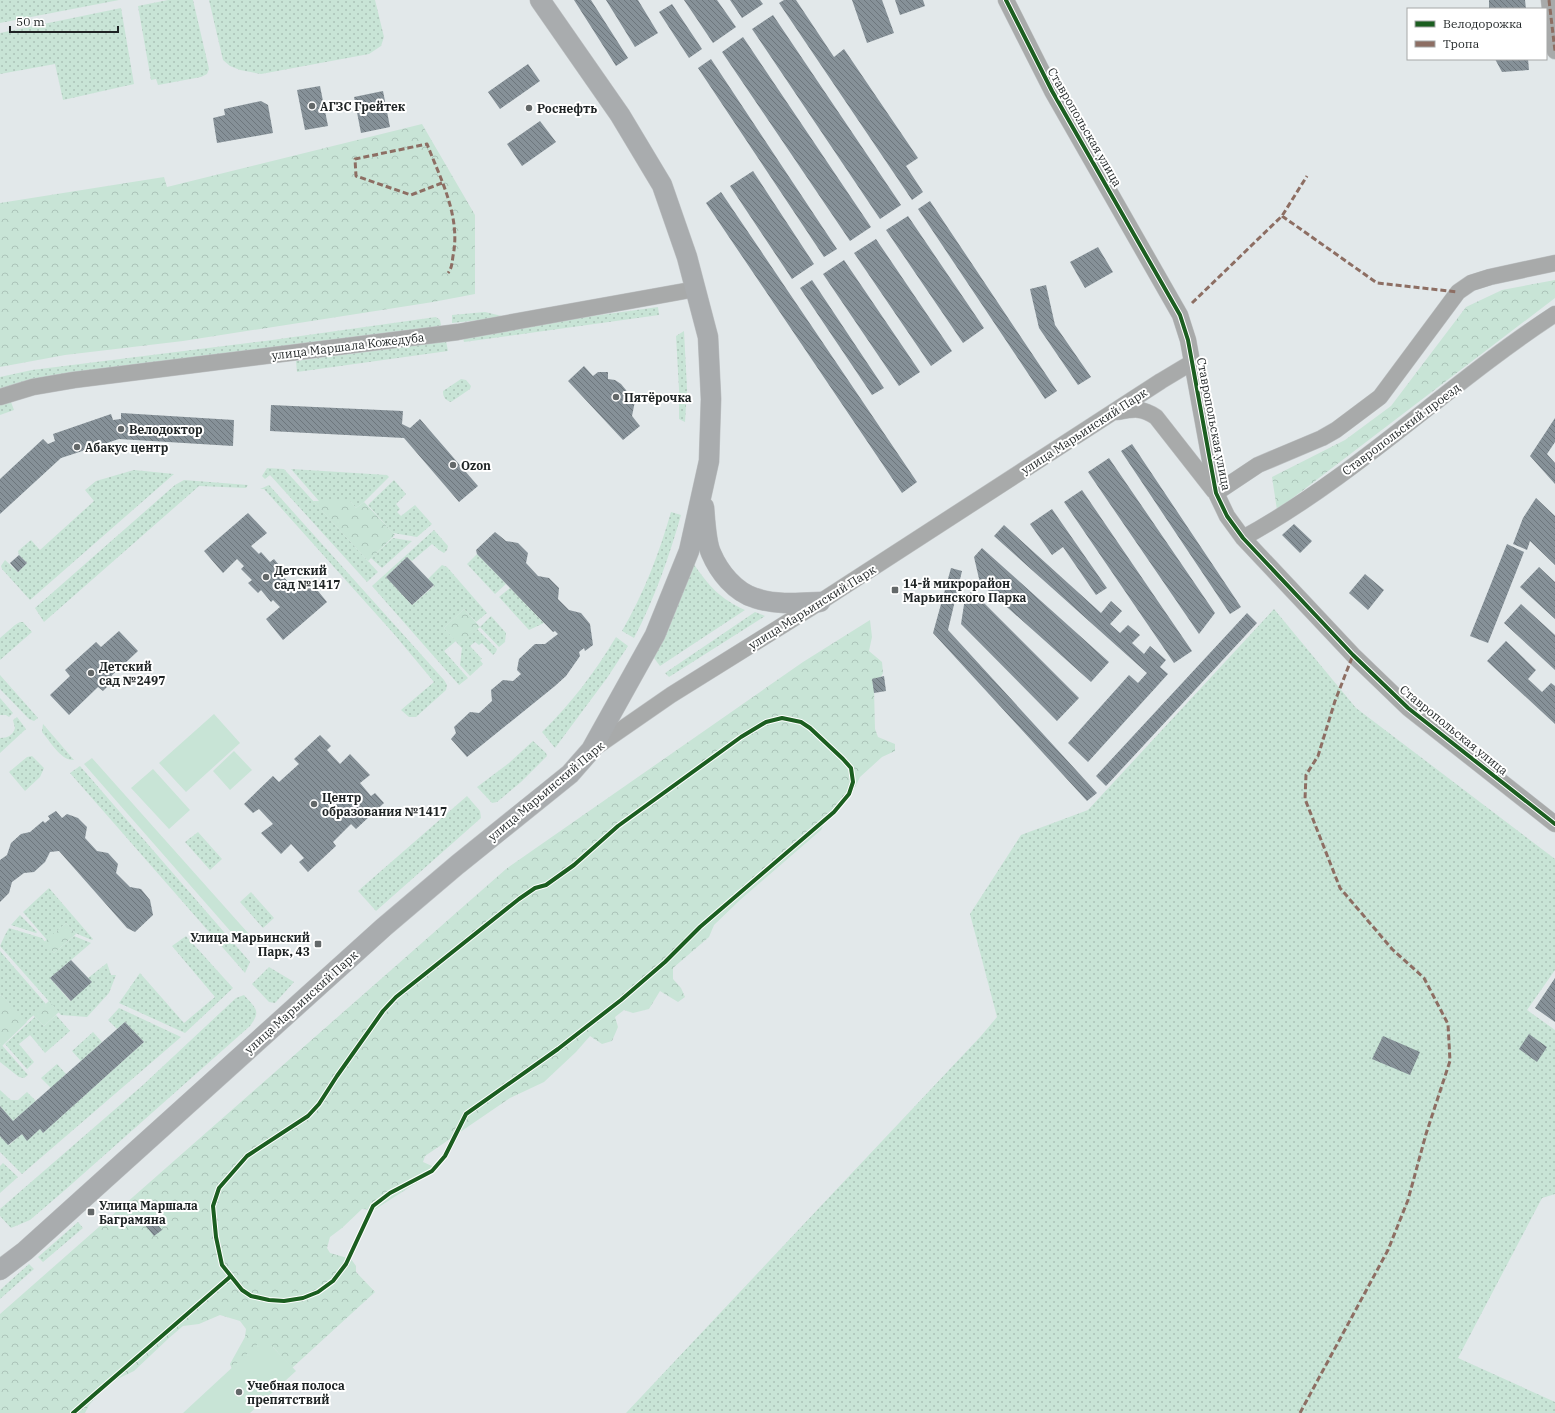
<svg xmlns="http://www.w3.org/2000/svg" width="1555" height="1413" font-family="'IBM Plex Serif',serif">
	<style>
		.grass { fill: url(#grass-dots) }
		.forest { fill: url(#forest-crowns) }
		.pitch { fill: #c8e4d6 }
		.building { fill: url(#building-back-hatch) }
		.lines { fill: none; stroke-linecap: round; stroke-linejoin: round }
		.minor-casing { stroke: #c0c4c6; stroke-width: 17 }
		.major-casing { stroke: #c0c4c6; stroke-width: 21 }
		.minor { stroke: #a8aaaa; stroke-width: 16 }
		.major { stroke: #a9acae; stroke-width: 20 }
		.quiet { stroke: #8d6e63; stroke-width: 3; stroke-dasharray: 6 3; stroke-linecap: butt }
		.cycleway-casing { stroke: #fff; stroke-width: 6 }
		.cycleway { stroke: #1b5e20; stroke-width: 4 }
		.poi-dot { fill: #636869; stroke: #fff; stroke-width: 1.5 }
		.labels { text-anchor: middle; dominant-baseline: central; stroke-width: 4; stroke-linejoin: round; paint-order: stroke }
		.poi-label { font-size: 12px; font-weight: bold; fill: #1e2324; stroke: #fff; text-anchor: start }
		.street-label { font-size: 12px; fill: #1e2324; stroke: #fff }
	</style>
	<defs>
		<pattern id="grass-dots" width="8" height="8" patternUnits="userSpaceOnUse"><rect width="8" height="8" fill="#c8e4d6"/><path d="M2 2h.1M6 6h.1" fill="none" stroke="#abc3b8" stroke-width="1.8" stroke-linecap="round"/></pattern>
		<pattern id="forest-crowns" width="20" height="18" patternUnits="userSpaceOnUse"><rect width="20" height="18" fill="#c8e4d6"/><path d="M2 6a3 3 0 1 1 6 0M12 15a3 3 0 1 1 6 0" fill="none" stroke="#abc3b8"/></pattern>
		<pattern id="building-back-hatch" width="6" height="6" patternUnits="userSpaceOnUse"><rect width="6" height="6" fill="#869198"/><path d="M-1 5l2 2M0 0l6 6M5-1l2 2" fill="none" stroke="#6d767c"/></pattern>
	</defs>
	<rect width="100%" height="100%" fill="#e2e8ea"/>
	<!-- grass -->
	<path class="grass" d="M0 0H119L0 23Z
		M168 0H193L209 69 207 74 201 77 158 85 156 79 151 80 138 6Z
		M209 0H375L384 37 381 46 369 54 261 74 240 70 230 66 223 60Z
		M121 8 134 84 63 100 55 64 0 74V33Z
		M658 307 659 315 464 342 462 334Z
		M485 312 506 317 452 323V315Z
		M436 317 440 320 441 325 439 328 0 390V377L32 370 265 341Z
		M684 331 687 389 685 422 679 419V389L676 336Z
		M446 341 448 351 297 372 296 361Z
		M461 379 466 380 471 386 470 389 451 402C445 400 443 397 443 391Z
		M11 402 14 410 0 415V405Z
		M267 468 284 469 378 572 367 582 270 475 265 479 262 476Z
		M291 469 387 475 389 477 364 502 356 508 350 501H319Z
		M134 470 174 474 30 600 2 569 1 566 5 560 18 572 27 563 19 555 18 551 31 540 40 550 94 501 85 490 96 481Z
		M184 480 248 485 246 488 199 486 44 622 35 608 175 485Z
		M394 480 406 494 396 504 400 509 397 512 401 516 415 505 432 524 417 537 393 533 368 505Z
		M269 485 444 680 447 685 446 690 416 717H409L401 710 434 682 394 634 264 489H260Z
		M671 512 681 515C669 557 655 598 634 638L622 631C644 593 659 554 671 512Z
		M434 530 448 546 447 550 444 553 439 550 432 544 412 561 407 557 386 577 412 605 434 586 428 579 442 565 447 567 487 613 476 622 464 609 444 628 456 641 444 651 468 678 459 685 372 586Z
		M393 538 412 541 382 568 371 558Z
		M477 554 506 584 495 594 467 564Z
		M693 563C708 585 720 599 745 610L660 666 654 658Z
		M510 588 544 623 529 630 499 597Z
		M1274 609 1356 708 1555 859V970L1527 1010 1555 1030V1194L1542 1198 1458 1358 1555 1402V1413H626L981 1036 997 1017 970 914 1021 835 1088 810Z
		M755 612 765 616 669 677 665 673Z
		M491 616 506 633 505 642 499 647 480 627Z
		M20 622H23L32 632 0 660V638L15 625Z
		M477 629 497 649 496 652 493 655 482 643 479 645 475 642 470 646 482 659 480 660 483 664 470 676 460 665 462 648 459 645Z
		M616 637 628 646 607 678 555 748 542 732C571 704 595 672 616 637Z
		M0 675 38 718 34 721 29 719 0 689Z
		M0 698 13 713 9 717 6 715H0Z
		M17 717 26 729 0 753V738C8 738 13 735 15 728L13 720Z
		M43 724 74 760C61 761 50 741 42 732Z
		M533 741 546 753 547 756 521 782 497 802 492 803 477 787 509 763Z
		M32 756 44 768 40 777 25 791 9 772 27 757Z
		M80 766 250 962 245 973 70 773Z
		M467 796 480 811 481 818 376 911 358 891Z
		M198 832 222 859 210 870 185 842Z
		M49 888 93 939 92 940 75 933 66 923 47 940 23 912Z
		M251 892 274 918 263 928 240 902Z
		M20 915 37 932 36 933 11 925Z
		M9 928 42 938 54 953 74 936 91 943 50 978 70 1001 91 982 88 978 107 963 111 975H116L109 993 87 1017 61 1015 0 946 5 935Z
		M186 936 233 988 185 1033 119 1003 140 973 184 1023 215 997 172 946Z
		M0 951 46 1004 26 1022 1 995 0 996Z
		M269 967 294 982 275 1003 269 1002 252 984Z
		M244 995C255 1008 262 1010 250 1026L65 1190 30 1220 11 1228 0 1216V1209L143 1085 236 998Z
		M119 1008 181 1037 22 1174 0 1152V1136L9 1145 22 1134 27 1140 40 1129 43 1133 144 1042 125 1022 117 1029 108 1020Z
		M56 1015 70 1031 45 1053 30 1035 19 1044 34 1062 27 1069 5 1044 35 1017 44 1026Z
		M93 1032 102 1042 81 1061 72 1051Z
		M0 1043 28 1075 24 1078 19 1077 0 1062Z
		M57 1064 66 1074 51 1088 41 1078Z
		M0 1090 11 1100H18L27 1092 36 1101 13 1121 0 1106Z
		M3 1163 18 1177 0 1193V1166Z
		M78 1222 83 1228 43 1262 38 1257Z
		M29 1264 34 1269 0 1299V1290Z"/>
	<!-- forest -->
	<path class="forest" d="M422 124 475 215V294L433 302 183 341 65 355 0 367V203L164 177 167 187Z
		M1555 280V298L1277 510 1272 477 1345 440 1391 406 1466 307 1502 290Z
		M313 501H350L356 508 364 502 395 535 368 561Z
		M464 609 480 627 459 645 444 628Z
		M870 620 872 637 869 651 882 662 883 673 874 689 875 729 878 737 895 744V751L882 757 860 777 851 795 826 819 821 830 740 900 714 925 709 937 673 968V979L681 988 685 997 678 1002 660 991 649 1009 633 1013 624 1010 615 1017 618 1027 612 1041 602 1044 590 1036 576 1052 544 1082 510 1098 425 1156 423 1162 432 1166 424 1178 374 1210 362 1209 342 1228 330 1237 327 1248 330 1253 351 1259 356 1266V1272L375 1292 292 1368 273 1347 234 1375 230 1364 245 1337 246 1329 240 1321 220 1315 199 1324 183 1326 169 1338 134 1371 107 1384 89 1405 85 1413H0V1314L506 869 803 662Z
		M66 923 76 934 54 953 44 942Z
		M1 995 27 1022 2 1046 0 1043V996Z
		M49 1001 59 1012 44 1026 33 1015Z"/>
	<!-- pitch -->
	<path class="pitch" d="M214 714 240 743 186 792 159 763Z
		M234 751 252 770 230 790 213 771Z
		M92 758 248 933 239 941 84 764Z
		M153 769 190 810 169 829 131 788Z
		M264 1338 296 1371 250 1413H183Z"/>
	<!-- building -->
	<path class="building" d="M574 0H591L628 58 616 66Z
		M606 0H638L658 33 635 47Z
		M684 0H717L736 27 713 43Z
		M730 0H760L763 4 742 18Z
		M784 0H796L834 57 844 49 918 158 906 166 923 192 912 200 779 3Z
		M852 0H882L894 33 867 43Z
		M895 0H923L925 6 900 15Z
		M1489 0H1525L1526 9H1489Z
		M672 4 702 49 689 58 659 12Z
		M773 15 901 205 880 219 752 29Z
		M743 37 871 227 850 241 722 52Z
		M711 59 837 249 824 257 698 68Z
		M1495 59H1528L1529 70 1502 72Z
		M528 64 540 81 500 109 488 92Z
		M320 86 328 126 305 130 297 90Z
		M383 91 390 127 361 133 354 97Z
		M261 101 268 105 273 133 217 143 213 118 225 115 224 109Z
		M540 121 556 142 522 166 507 144Z
		M753 171 814 264 792 279 730 186Z
		M721 192 917 482 902 493 706 203Z
		M930 201 1057 391 1045 399 918 209Z
		M908 216 984 328 963 343 886 230Z
		M876 239 952 351 931 366 854 253Z
		M1098 247 1113 272 1085 288 1070 262Z
		M844 260 920 372 899 386 823 274Z
		M812 280 884 388 872 395 800 288Z
		M1046 285 1055 325 1091 377 1078 385 1039 328 1030 289Z
		M584 366 593 376 598 372H608V379L615 380 621 384 626 390 629 396V401H635L632 416 640 426 623 440 568 381Z
		M271 405 403 411 402 424 410 428 420 419 478 486 459 502 404 438 270 431Z
		M121 413 234 420 233 446 119 439 61 458 0 514V479L43 439 48 444 55 441 53 434 111 414 113 420 121 419Z
		M1555 418V442L1547 454 1555 463V484L1530 456Z
		M1132 444 1241 607 1230 614 1121 451Z
		M1109 458 1215 613 1199 634 1088 472Z
		M1082 490 1192 651 1174 663 1064 502Z
		M1536 498 1555 516V565L1530 541 1527 550 1513 544 1523 518Z
		M1052 509 1107 588 1096 595 1063 547 1052 555 1030 524Z
		M248 513 267 533 251 546 259 554 261 552 270 562 274 559 284 571 281 574 290 584 287 586 294 594 309 580 327 602 283 640 266 619 280 607 273 600 271 602 261 590 258 593 248 583 252 580 241 569 244 566 237 559 223 573 204 551Z
		M1294 524 1312 541 1300 553 1282 535Z
		M1004 525 1101 613 1111 601 1122 611 1110 624 1120 633 1128 625 1140 635 1132 643 1144 654 1150 646 1166 660 1160 667 1168 674 1088 762 1068 743 1129 675 1138 683 1147 673 994 536Z
		M495 532 506 541 518 543 528 553 526 563 538 576 549 578 559 588 558 599 569 610 581 613 590 624 593 645 585 651 584 648 579 652 580 656 566 676 555 686 467 757 451 739 456 733 454 727 470 712 479 713 492 701 491 690 503 680 513 681 521 674 517 670 519 659 535 644H545L558 634 555 631 553 632 477 554 476 550Z
		M1507 544 1524 552 1488 643 1470 636Z
		M982 548 1109 662 1091 682 980 583 974 557Z
		M19 555 27 563 18 572 10 563Z
		M407 557 434 585 412 605 386 577Z
		M1539 567 1555 582V619L1520 587Z
		M951 568 962 571 948 630 1097 793 1087 801 933 633Z
		M1365 574 1384 590 1368 610 1349 593Z
		M972 591 1079 698 1057 721 961 624 965 598Z
		M1521 604 1555 635V670L1504 623Z
		M1247 613 1257 623 1106 786 1096 776Z
		M119 631 138 651 108 679 111 683 103 691 98 687 69 715 50 695 70 676 65 670 96 642 101 647Z
		M1506 641 1536 670 1528 679 1542 692 1551 683 1555 686V724L1487 661Z
		M884 676 886 691 874 693 872 679Z
		M320 735 331 746 327 750 340 764 350 754 370 775 360 783 371 796 375 793 384 803 356 829 351 824 333 842 336 846 308 872 299 862 304 858 291 844 281 854 261 833 273 824 259 809 253 813 244 804 273 776 279 782 299 764 294 759Z
		M56 811 62 818 67 814 78 818 87 827 85 838 97 851 108 853 118 864 116 873 130 887 141 889 150 900 153 915 135 932 127 928 59 851 50 852 45 862 34 872 24 873 12 882 9 893 0 902V860L7 855 11 843 21 834 30 832 43 821 45 823 50 819 48 816Z
		M71 960 92 982 71 1001 50 978Z
		M1555 978V1022L1535 1008Z
		M125 1022 144 1042 43 1133 40 1129 27 1141 22 1134 8 1145 0 1136V1106L13 1121Z
		M1529 1034 1547 1047 1537 1062 1519 1049Z
		M1383 1036 1420 1052 1410 1075 1372 1059Z
		M153 1219 162 1230 154 1236 145 1225Z"/>
	<g class="lines">
		<!-- minor casing -->
		<g class="minor-casing">
			<path id="minor" d="M1006 0 1052 91 1180 315 1188 340 1216 493 1227 516 1243 538 1353 655 1408 708 1555 824
				M1549 0 1555 51
				M0 397 33 387 74 380 458 332 696 289
				M1117 412C1133 409 1142 407 1156 417L1214 491
				M1216 493 1258 465 1322 438 1336 430 1380 397 1458 292 1471 283 1490 277 1555 263
				M1243 538C1356 476 1448 384 1555 314
				M593 749 671 695 820 602 1161 381 1191 363"/>
		</g>
		<!-- major casing -->
		<g class="major-casing">
			<path id="major" d="M704 507C705 519 706 542 711 553 719 572 735 592 755 598 775 605 799 603 820 602
				M0 1270 25 1251 384 927 457 865 570 774 591 750 655 635 689 551 709 461 711 399 708 337 687 257 662 185 620 115 540 0"/>
		</g>
		<!-- minor -->
		<use href="#minor" class="minor"/>
		<!-- major -->
		<use href="#major" class="major"/>
		<!-- quiet -->
		<path class="quiet" d="M1549 0 1555 51
			M442 183 411 195 356 176 355 159 427 144C441 180 461 217 453 256 452 263 452 268 448 273
			M1282 216 1377 283 1458 292
			M1192 303 1282 216 1307 176
			M1300 1413 1388 1250 1408 1200 1426 1134 1450 1061 1448 1024 1424 978 1392 949 1340 888 1305 799 1306 775 1318 756 1335 701 1353 655"/>
		<!-- cycleway casing -->
		<g class="cycleway-casing">
			<path id="cycleway" d="M1006 0 1052 91 1180 315 1188 340 1216 493 1227 516 1243 538 1353 655 1408 708 1555 824
				M782 718 801 722 810 728 843 759 851 768 853 782 849 794 834 812 700 927 665 962 621 1000 558 1049 466 1114 445 1156 432 1171 390 1193 373 1206 346 1264 333 1281 318 1292 303 1298 284 1301 269 1300 251 1296 242 1290 222 1265 216 1237 213 1206 219 1188 247 1156 308 1116 319 1104 337 1076 383 1011 396 997 519 899 535 888 546 885 574 865 618 826 741 737 766 722Z
				M73 1413 231 1276"/>
		</g>
		<!-- cycleway -->
		<use href="#cycleway" class="cycleway"/>
	</g>
	<!-- markers -->
	<g class="poi-dot">
		<circle cx="312" cy="106" r="4"/>
		<circle cx="529" cy="108" r="4"/>
		<circle cx="616" cy="397" r="4"/>
		<circle cx="121" cy="429" r="4"/>
		<circle cx="77" cy="447" r="4"/>
		<circle cx="453" cy="465" r="4"/>
		<circle cx="266" cy="577" r="4"/>
		<rect x="891" y="586" width="8" height="8" rx="2"/>
		<circle cx="91" cy="673" r="4"/>
		<circle cx="314" cy="804" r="4"/>
		<rect x="314" y="940" width="8" height="8" rx="2"/>
		<rect x="87" y="1208" width="8" height="8" rx="2"/>
		<circle cx="239" cy="1392" r="4"/>
	</g>
	<g class="labels">
		<!-- poi labels -->
		<g class="poi-label">
			<text x="320" y="106">АГЗС Грейтек</text>
			<text x="537" y="108">Роснефть</text>
			<text x="624" y="397">Пятёрочка</text>
			<text x="129" y="429">Велодоктор</text>
			<text x="85" y="447">Абакус центр</text>
			<text x="461" y="465">Ozon</text>
			<text x="274" y="570">Детский<tspan x="274" dy="14">сад №1417</tspan></text>
			<text x="903" y="583">14-й микрорайон<tspan x="903" dy="14">Марьинского Парка</tspan></text>
			<text x="99" y="666">Детский<tspan x="99" dy="14">сад №2497</tspan></text>
			<text x="322" y="797">Центр<tspan x="322" dy="14">образования №1417</tspan></text>
			<text x="310" y="937" text-anchor="end">Улица Марьинский<tspan x="310" dy="14">Парк, 43</tspan></text>
			<text x="99" y="1205">Улица Маршала<tspan x="99" dy="14">Баграмяна</tspan></text>
			<text x="247" y="1385">Учебная полоса<tspan x="247" dy="14">препятствий</tspan></text>
		</g>
		<!-- street labels -->
		<g class="street-label">
			<text transform="translate(1085 127) rotate(60)">Ставропольская улица</text>
			<text transform="translate(348 346) rotate(-7)">улица Маршала Кожедуба</text>
			<text transform="translate(1214 424) rotate(79)">Ставропольская улица</text>
			<text transform="translate(1401 429) rotate(-37)">Ставропольский проезд</text>
			<text transform="translate(1084 431) rotate(-33)">улица Марьинский Парк</text>
			<text transform="translate(812 607) rotate(-32)">улица Марьинский Парк</text>
			<text transform="translate(1454 730) rotate(39)">Ставропольская улица</text>
			<text transform="translate(546 791) rotate(-40)">улица Марьинский Парк</text>
			<text transform="translate(301 1002) rotate(-42)">улица Марьинский Парк</text>
		</g>
	</g>
	<!-- legend -->
	<rect x="1407" y="8" width="140" height="52" fill="#ffffff" stroke="#a5a7a7"/>
	<rect x="1415" y="21" width="20" height="6" fill="#1b5e20" stroke="#a5a7a7"/>
	<text x="1443" y="28" font-size="12" fill="#1e2324">Велодорожка</text>
	<rect x="1415" y="41" width="20" height="6" fill="#8d6e63" stroke="#a5a7a7"/>
	<text x="1443" y="48" font-size="12" fill="#1e2324">Тропа</text>
	<!-- scale -->
	<path d="M10 26v6h108v-6" fill="none" stroke="#1e2324" stroke-width="2"/>
	<text x="16" y="26" font-size="12" fill="#1e2324" stroke="#ffffff" stroke-width="3" paint-order="stroke">50 m</text>
</svg>
